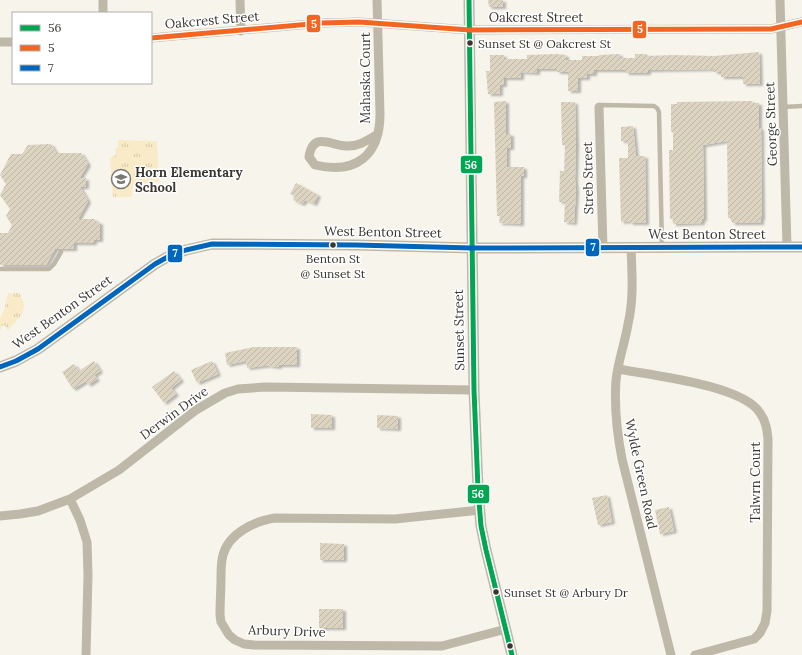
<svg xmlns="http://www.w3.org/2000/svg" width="802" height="655" font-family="Lora,serif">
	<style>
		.grass { fill: url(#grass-tufts) }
		.building { fill: url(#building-hatch); filter: url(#shadow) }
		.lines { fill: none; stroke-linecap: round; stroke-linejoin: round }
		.service { stroke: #beb8a8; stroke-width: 4.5 }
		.minor { stroke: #beb8a8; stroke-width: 9 }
		.tertiary { stroke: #beb8a8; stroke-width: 11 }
		.bus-1-casing { stroke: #fff; stroke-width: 8 }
		.bus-2-casing { stroke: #fff; stroke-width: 8 }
		.bus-3-casing { stroke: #fff; stroke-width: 8 }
		.bus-1 { stroke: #00a651; stroke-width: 5 }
		.bus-2 { stroke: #f26522; stroke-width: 5 }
		.bus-3 { stroke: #0065bd; stroke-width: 5 }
		.bus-dot { fill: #383631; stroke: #fff; stroke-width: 1.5 }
		.labels { text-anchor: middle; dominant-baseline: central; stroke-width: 3; stroke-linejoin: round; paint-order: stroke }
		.bus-label { font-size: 12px; fill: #383631; stroke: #fff; text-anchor: start }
		.street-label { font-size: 13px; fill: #383631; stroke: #fff }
		.poi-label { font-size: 13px; font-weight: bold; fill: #383631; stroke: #fff; text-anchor: start }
		.line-badge { stroke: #fff; stroke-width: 1.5 }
		.badge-label { font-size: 11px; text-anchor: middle; font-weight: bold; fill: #fff }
	</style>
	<defs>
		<pattern id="grass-tufts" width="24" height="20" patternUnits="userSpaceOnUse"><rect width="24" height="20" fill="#f9ebc8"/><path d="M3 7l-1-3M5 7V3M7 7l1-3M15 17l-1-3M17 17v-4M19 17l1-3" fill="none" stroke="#d6caac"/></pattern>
		<pattern id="building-hatch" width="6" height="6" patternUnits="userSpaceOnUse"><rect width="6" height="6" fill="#dcd4c1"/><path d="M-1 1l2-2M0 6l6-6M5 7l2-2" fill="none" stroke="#beb7a6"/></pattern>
		<filter id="shadow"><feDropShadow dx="3" dy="2" stdDeviation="1" flood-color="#0004"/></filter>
	</defs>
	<rect width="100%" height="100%" fill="#f7f4ec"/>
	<!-- grass -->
	<path class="grass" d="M118 140 157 141 159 182 133 184 132 197H113L110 158 116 155 115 148 118 147Z
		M8 293H19C31 311 19 317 8 330L4 325 2 326 0 332V318L4 310Z"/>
	<!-- building -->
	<path class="building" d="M488 0H503V7H489Z
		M759 52 760 84H743V77H721V72H714V69L648 70V73H626V70H594V74H587V78H578V91H568V72H557V69H537V73L521 72V78H504V85H500V94H488L486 71H490V55H504V59H527V55L557 54 566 55V60H582V56H599V55L620 54V58H635V54H647V56L673 55 714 56Z
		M506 101V134H511V148H507V167H524V176H521V224L499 223 500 216H497L494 102Z
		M752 101V103H759V128H761L762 218H761V223H732V218H728L727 141 703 145 704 219H702V223L673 224V219H670L669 150H673V132H671V104H677V102Z
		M561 102H575L576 145 575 179 576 191 574 223 564 222 565 202H559L560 171H564L565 145H562Z
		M633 126 636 156H645L646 223H630V221L621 222 619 158H628V143H626V141H621V127Z
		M51 144 56 153H81L88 164 79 179 86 178V187H80L88 201 78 219H95V222H100V240H94V243H74V249H55L46 265H0V233H8L12 225 6 216 10 209 0 195 6 184 0 175 11 154H22L28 145Z
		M296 183 318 195 314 204 305 200 302 204 293 200 295 196 290 194Z
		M254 347H297V365H279V367L269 366 270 365 247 368 246 361 227 365 225 353Z
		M94 361 100 371 94 375 97 379 88 385 86 381 73 389 62 372 74 364 79 371Z
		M212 361 218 374 197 383 191 370Z
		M174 371 181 380 171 388 176 394 164 403 152 387Z
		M311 414 332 415V428H311Z
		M377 415 398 416V429L377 428Z
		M607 495 612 522 598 525 592 498Z
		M669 507 674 531 660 534 655 510Z
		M320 543 344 544V560H320Z
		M319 609H343V628H319Z"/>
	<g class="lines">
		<!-- service -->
		<path class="service" d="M599 107 601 105 654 106 657 108 659 112 662 247
			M783 107 802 106
			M0 269H49L54 264 61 252"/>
		<!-- minor -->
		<path class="minor" d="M103 0V13
			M240 0 241 31
			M377 0 380 114C380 155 356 175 315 165L309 157C313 131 330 145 346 146 358 147 368 140 378 134
			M780 0 787 247
			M151 38 322 23 359 22 470 30 771 29 802 22
			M0 42H13
			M599 107 603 248
			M631 248C632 273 634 299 628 324 625 343 618 361 616 380 614 407 617 433 622 459L671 655
			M618 369C650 375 743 385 760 413 766 421 767 430 768 439L767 611 765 623 760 633 754 639 695 655
			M70 499 80 520 87 542 88 575 86 655
			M480 510 395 519 275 518C255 521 229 533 223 555 221 562 221 570 221 577 221 590 220 602 220 615L221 622 229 635 235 640 244 644 254 645 442 646 506 629
			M0 516 20 514 38 511 70 499 119 470 196 410 225 393 238 389 266 387 474 390"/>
		<!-- tertiary -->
		<path class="tertiary" d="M469 0 474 390 478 489 481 526 486 550 512 655
			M0 367 16 361 38 349 155 264 171 255 186 250 212 244 356 245 472 248 802 247"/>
		<!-- bus-1 casing -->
		<g class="bus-1-casing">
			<path id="bus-1" d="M469 0 474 390 478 489 481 526 486 550 512 655"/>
		</g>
		<!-- bus-2 casing -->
		<g class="bus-2-casing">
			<path id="bus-2" d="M151 38 322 23 359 22 470 30 771 29 802 22"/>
		</g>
		<!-- bus-3 casing -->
		<g class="bus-3-casing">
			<path id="bus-3" d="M0 367 16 361 38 349 155 264 171 255 186 250 212 244 356 245 472 248 802 247"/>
		</g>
		<!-- bus-1 -->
		<use href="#bus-1" class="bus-1"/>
		<!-- bus-2 -->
		<use href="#bus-2" class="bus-2"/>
		<!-- bus-3 -->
		<use href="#bus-3" class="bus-3"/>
	</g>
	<!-- icons -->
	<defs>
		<g id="school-ring" transform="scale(1)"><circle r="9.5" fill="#fff" stroke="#7b7872" stroke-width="1.5"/><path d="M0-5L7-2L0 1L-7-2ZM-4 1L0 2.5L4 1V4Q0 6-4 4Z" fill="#7b7872"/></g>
	</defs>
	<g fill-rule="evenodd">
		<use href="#school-ring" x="121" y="179"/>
	</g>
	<!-- markers -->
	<g class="bus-dot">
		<circle cx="470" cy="43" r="3.5"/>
		<circle cx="333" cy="245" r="3.5"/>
		<circle cx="496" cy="592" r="3.5"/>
		<circle cx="510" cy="646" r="3.5"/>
	</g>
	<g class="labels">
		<!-- bus labels -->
		<g class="bus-label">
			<text x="478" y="43">Sunset St @ Oakcrest St</text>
			<text x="333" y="258" text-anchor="middle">Benton St<tspan x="333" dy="15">@ Sunset St</tspan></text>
			<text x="504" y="592">Sunset St @ Arbury Dr</text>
		</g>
		<!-- street labels -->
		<g class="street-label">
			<text x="536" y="17">Oakcrest Street</text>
			<text transform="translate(212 20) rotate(-5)">Oakcrest Street</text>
			<text transform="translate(365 78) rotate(-90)">Mahaska Court</text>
			<text transform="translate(771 124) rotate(-92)">George Street</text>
			<text transform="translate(588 178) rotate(-91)">Streb Street</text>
			<text transform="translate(383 232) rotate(1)">West Benton Street</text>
			<text x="707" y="234">West Benton Street</text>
			<text transform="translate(62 312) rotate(-35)">West Benton Street</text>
			<text transform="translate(459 330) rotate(-91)">Sunset Street</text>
			<text transform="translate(174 413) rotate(-36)">Derwin Drive</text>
			<text transform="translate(641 474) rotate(78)">Wylde Green Road</text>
			<text transform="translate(755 482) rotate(-90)">Talwrn Court</text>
			<text transform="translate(287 631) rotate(2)">Arbury Drive</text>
		</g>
		<!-- poi labels -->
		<g class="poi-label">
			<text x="135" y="172">Horn Elementary<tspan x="135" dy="15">School</tspan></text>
		</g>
	</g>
	<g class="line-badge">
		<rect x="306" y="14" width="15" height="19" rx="4" fill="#f26522"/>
		<rect x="632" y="20" width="15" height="19" rx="4" fill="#f26522"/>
		<rect x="460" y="155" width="23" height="19" rx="4" fill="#00a651"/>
		<rect x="585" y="238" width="15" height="19" rx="4" fill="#0065bd"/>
		<rect x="167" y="244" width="16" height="19" rx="4" fill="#0065bd"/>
		<rect x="467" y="484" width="23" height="20" rx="4" fill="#00a651"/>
	</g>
	<g class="badge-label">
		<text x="314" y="28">5</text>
		<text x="640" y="33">5</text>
		<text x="471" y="169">56</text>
		<text x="593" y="251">7</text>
		<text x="175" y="257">7</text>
		<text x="478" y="498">56</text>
	</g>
	<!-- legend -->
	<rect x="12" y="12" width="140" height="72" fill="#ffffff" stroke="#afafad"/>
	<rect x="20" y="25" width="20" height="6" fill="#00a651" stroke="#afafad"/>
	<text x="48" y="32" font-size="12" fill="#383631">56</text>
	<rect x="20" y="45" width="20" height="6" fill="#f26522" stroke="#afafad"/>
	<text x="48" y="52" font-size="12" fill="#383631">5</text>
	<rect x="20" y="65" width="20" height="6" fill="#0065bd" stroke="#afafad"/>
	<text x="48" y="72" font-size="12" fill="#383631">7</text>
</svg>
